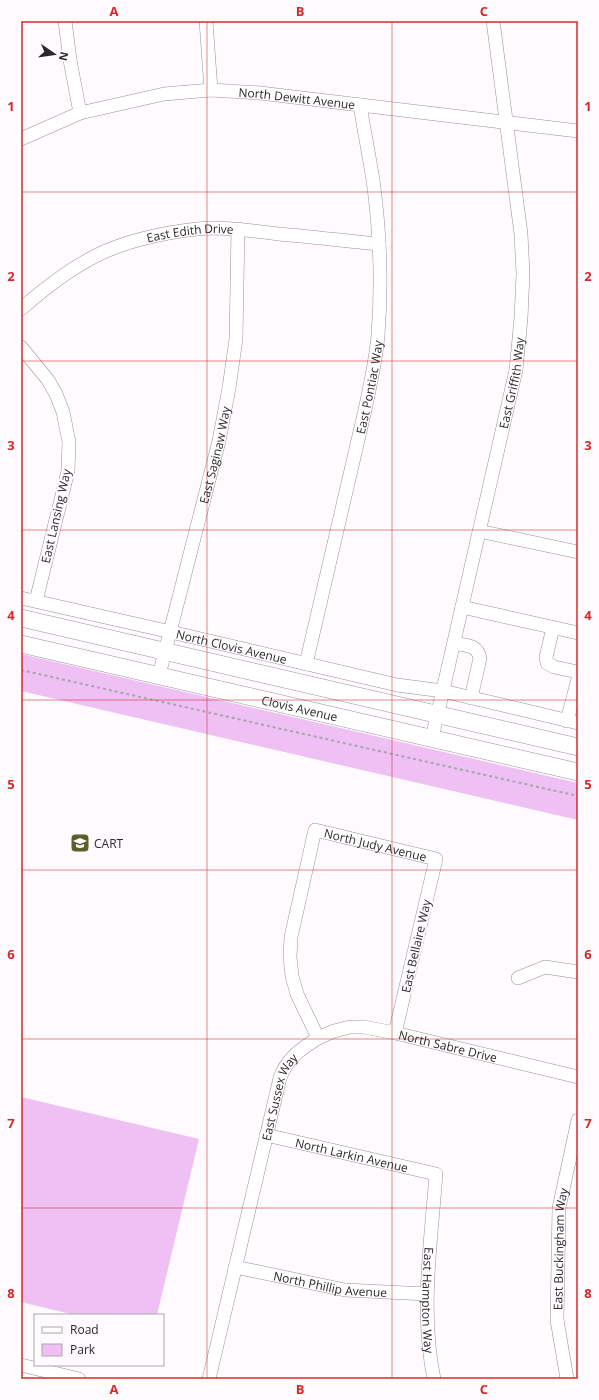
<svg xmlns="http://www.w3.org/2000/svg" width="599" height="1400" font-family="'Open Sans',sans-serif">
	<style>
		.green { fill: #eec0f4 }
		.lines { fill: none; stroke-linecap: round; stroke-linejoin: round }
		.minor-casing { stroke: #9a909b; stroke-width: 14 }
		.major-casing { stroke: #9a909b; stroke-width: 18 }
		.path { stroke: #a9a5a9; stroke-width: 2; stroke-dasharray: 3 3; stroke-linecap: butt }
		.minor { stroke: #fff; stroke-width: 13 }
		.major { stroke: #fff; stroke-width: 17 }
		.grid { fill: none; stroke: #d62828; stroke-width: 1; stroke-opacity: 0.55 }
		.labels { text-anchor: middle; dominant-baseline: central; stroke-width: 4; stroke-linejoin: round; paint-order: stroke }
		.street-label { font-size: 12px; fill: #2c282c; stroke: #fefafe }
		.poi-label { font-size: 12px; fill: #2c282c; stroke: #fefafe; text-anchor: start }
		.neatline { fill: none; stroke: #d62828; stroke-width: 1.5 }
		.grid-label { font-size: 13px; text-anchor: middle; font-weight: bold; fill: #d62828 }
	</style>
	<rect width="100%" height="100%" fill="#fefafe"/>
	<!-- green -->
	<path class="green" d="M21 654 578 783V820L21 691Z
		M21 1097 199 1139 157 1315H75L21 1302Z"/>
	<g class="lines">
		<!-- minor casing -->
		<g class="minor-casing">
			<g id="minor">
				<path d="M65 21 70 60 80 113"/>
				<path d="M206 21 211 90"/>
				<path id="s1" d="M21 139 80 113 164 94 211 90 260 93 578 131"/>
				<path id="s2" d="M21 309C46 287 76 264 106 251 136 238 177 230 210 228 233 228 256 231 279 234 313 237 346 241 379 244"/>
				<path d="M21 347 48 380 56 394 63 412 69 442 68 471 36 601"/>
				<path d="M479 531 578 552"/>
				<path id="s3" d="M21 598 171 632 397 685 443 691 578 723"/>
				<path d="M462 607 578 633"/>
				<path d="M553 628 546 657 547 663 554 667 578 672"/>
				<path d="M454 643C466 646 477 644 480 658L471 698"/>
				<path id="s4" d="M306 664 365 410C370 386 376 360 378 335 382 284 380 231 373 180 369 155 364 130 360 105"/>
				<path id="s5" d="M159 675 219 441 229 388 236 339 238 229"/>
				<path d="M567 721 578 679"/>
				<path id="s6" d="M432 738 516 370 521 318 523 274 521 234 493 21"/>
				<path d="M518 978 545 967 578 972"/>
				<path id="s7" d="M318 1038 334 1031 350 1027H364L395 1033 578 1077"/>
				<path id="s8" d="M266 1135 436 1174C431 1242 420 1312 434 1379"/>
				<path id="s9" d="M235 1267 345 1290 427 1294"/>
				<path d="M21 1365 79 1379"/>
				<path id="s10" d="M209 1379 280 1078C287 1058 301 1049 318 1038L297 994 292 976 290 957 291 937 315 830 436 859 395 1033"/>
				<path id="s11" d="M567 1379 557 1320 559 1208 578 1120"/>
			</g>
		</g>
		<!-- major casing -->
		<g class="major-casing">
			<g id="major">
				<path d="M21 618 578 747"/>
				<path id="s12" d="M21 644 578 772"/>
			</g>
		</g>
		<!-- path -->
		<path class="path" d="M21 670 578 796"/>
		<!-- minor -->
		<use href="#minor" class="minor"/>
		<!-- major -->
		<use href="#major" class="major"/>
	</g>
	<!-- grid -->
	<path class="grid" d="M207 21V1379M392 21V1379M21 192H578M21 361H578M21 530H578M21 700H578M21 870H578M21 1039H578M21 1208H578"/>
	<!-- icons -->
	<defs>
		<g id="school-square" transform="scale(1)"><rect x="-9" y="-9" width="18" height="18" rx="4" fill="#5b5f2d" stroke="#fefafe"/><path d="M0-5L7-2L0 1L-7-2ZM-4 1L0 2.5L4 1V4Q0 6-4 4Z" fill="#fff"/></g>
	</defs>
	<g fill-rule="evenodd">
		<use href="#school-square" x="80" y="843"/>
	</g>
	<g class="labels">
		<!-- street labels -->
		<g class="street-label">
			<text stroke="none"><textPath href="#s1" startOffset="284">North Dewitt Avenue</textPath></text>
			<text stroke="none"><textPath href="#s2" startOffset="190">East Edith Drive</textPath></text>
			<text stroke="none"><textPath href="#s6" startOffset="364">East Griffith Way</textPath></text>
			<text stroke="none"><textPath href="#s4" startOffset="284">East Pontiac Way</textPath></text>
			<text stroke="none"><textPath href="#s5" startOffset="227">East Saginaw Way</textPath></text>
			<text transform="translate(56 516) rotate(-77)">East Lansing Way</text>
			<text stroke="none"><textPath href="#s3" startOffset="216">North Clovis Avenue</textPath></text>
			<text stroke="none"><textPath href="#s12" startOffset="286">Clovis Avenue</textPath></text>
			<text stroke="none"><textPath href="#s10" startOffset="644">North Judy Avenue</textPath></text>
			<text transform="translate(416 946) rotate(-77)">East Bellaire Way</text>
			<text stroke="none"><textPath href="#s7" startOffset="134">North Sabre Drive</textPath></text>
			<text stroke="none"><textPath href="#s10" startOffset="291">East Sussex Way</textPath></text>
			<text stroke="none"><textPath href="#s8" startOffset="88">North Larkin Avenue</textPath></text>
			<text stroke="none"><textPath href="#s11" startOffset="131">East Buckingham Way</textPath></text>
			<text stroke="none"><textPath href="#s9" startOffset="97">North Phillip Avenue</textPath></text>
			<text stroke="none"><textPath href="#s8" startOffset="301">East Hampton Way</textPath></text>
		</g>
		<!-- poi labels -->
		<g class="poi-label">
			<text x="94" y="843">CART</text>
		</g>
	</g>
	<!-- border -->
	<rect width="599" height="1400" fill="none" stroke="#fefafe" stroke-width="44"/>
	<!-- legend -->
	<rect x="34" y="1314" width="130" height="52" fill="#fefafe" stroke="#aaa6aa"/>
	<rect x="42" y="1327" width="20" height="6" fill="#ffffff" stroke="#aaa6aa"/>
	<text x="70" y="1334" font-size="12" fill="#2c282c">Road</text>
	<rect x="42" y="1344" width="20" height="12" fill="#eec0f4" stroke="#aaa6aa"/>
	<text x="70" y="1354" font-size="12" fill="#2c282c">Park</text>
	<!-- north arrow -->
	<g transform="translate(54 54) rotate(103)" stroke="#fefafe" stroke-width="3" paint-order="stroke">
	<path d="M0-3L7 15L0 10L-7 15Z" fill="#2c282c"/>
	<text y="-6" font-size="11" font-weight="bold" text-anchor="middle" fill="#2c282c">N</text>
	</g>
	<rect x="22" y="22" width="555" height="1356" class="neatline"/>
	<g class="grid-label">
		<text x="114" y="16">A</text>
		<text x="300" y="16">B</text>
		<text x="484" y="16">C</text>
		<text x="11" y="111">1</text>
		<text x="588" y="111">1</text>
		<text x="11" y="281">2</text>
		<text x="588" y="281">2</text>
		<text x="11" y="450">3</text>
		<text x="588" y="450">3</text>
		<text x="11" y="620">4</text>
		<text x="588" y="620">4</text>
		<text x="11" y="789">5</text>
		<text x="588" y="789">5</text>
		<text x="11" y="959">6</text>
		<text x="588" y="959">6</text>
		<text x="11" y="1128">7</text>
		<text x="588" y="1128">7</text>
		<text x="11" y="1298">8</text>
		<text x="588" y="1298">8</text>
		<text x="114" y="1394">A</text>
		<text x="300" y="1394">B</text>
		<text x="484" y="1394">C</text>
	</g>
</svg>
